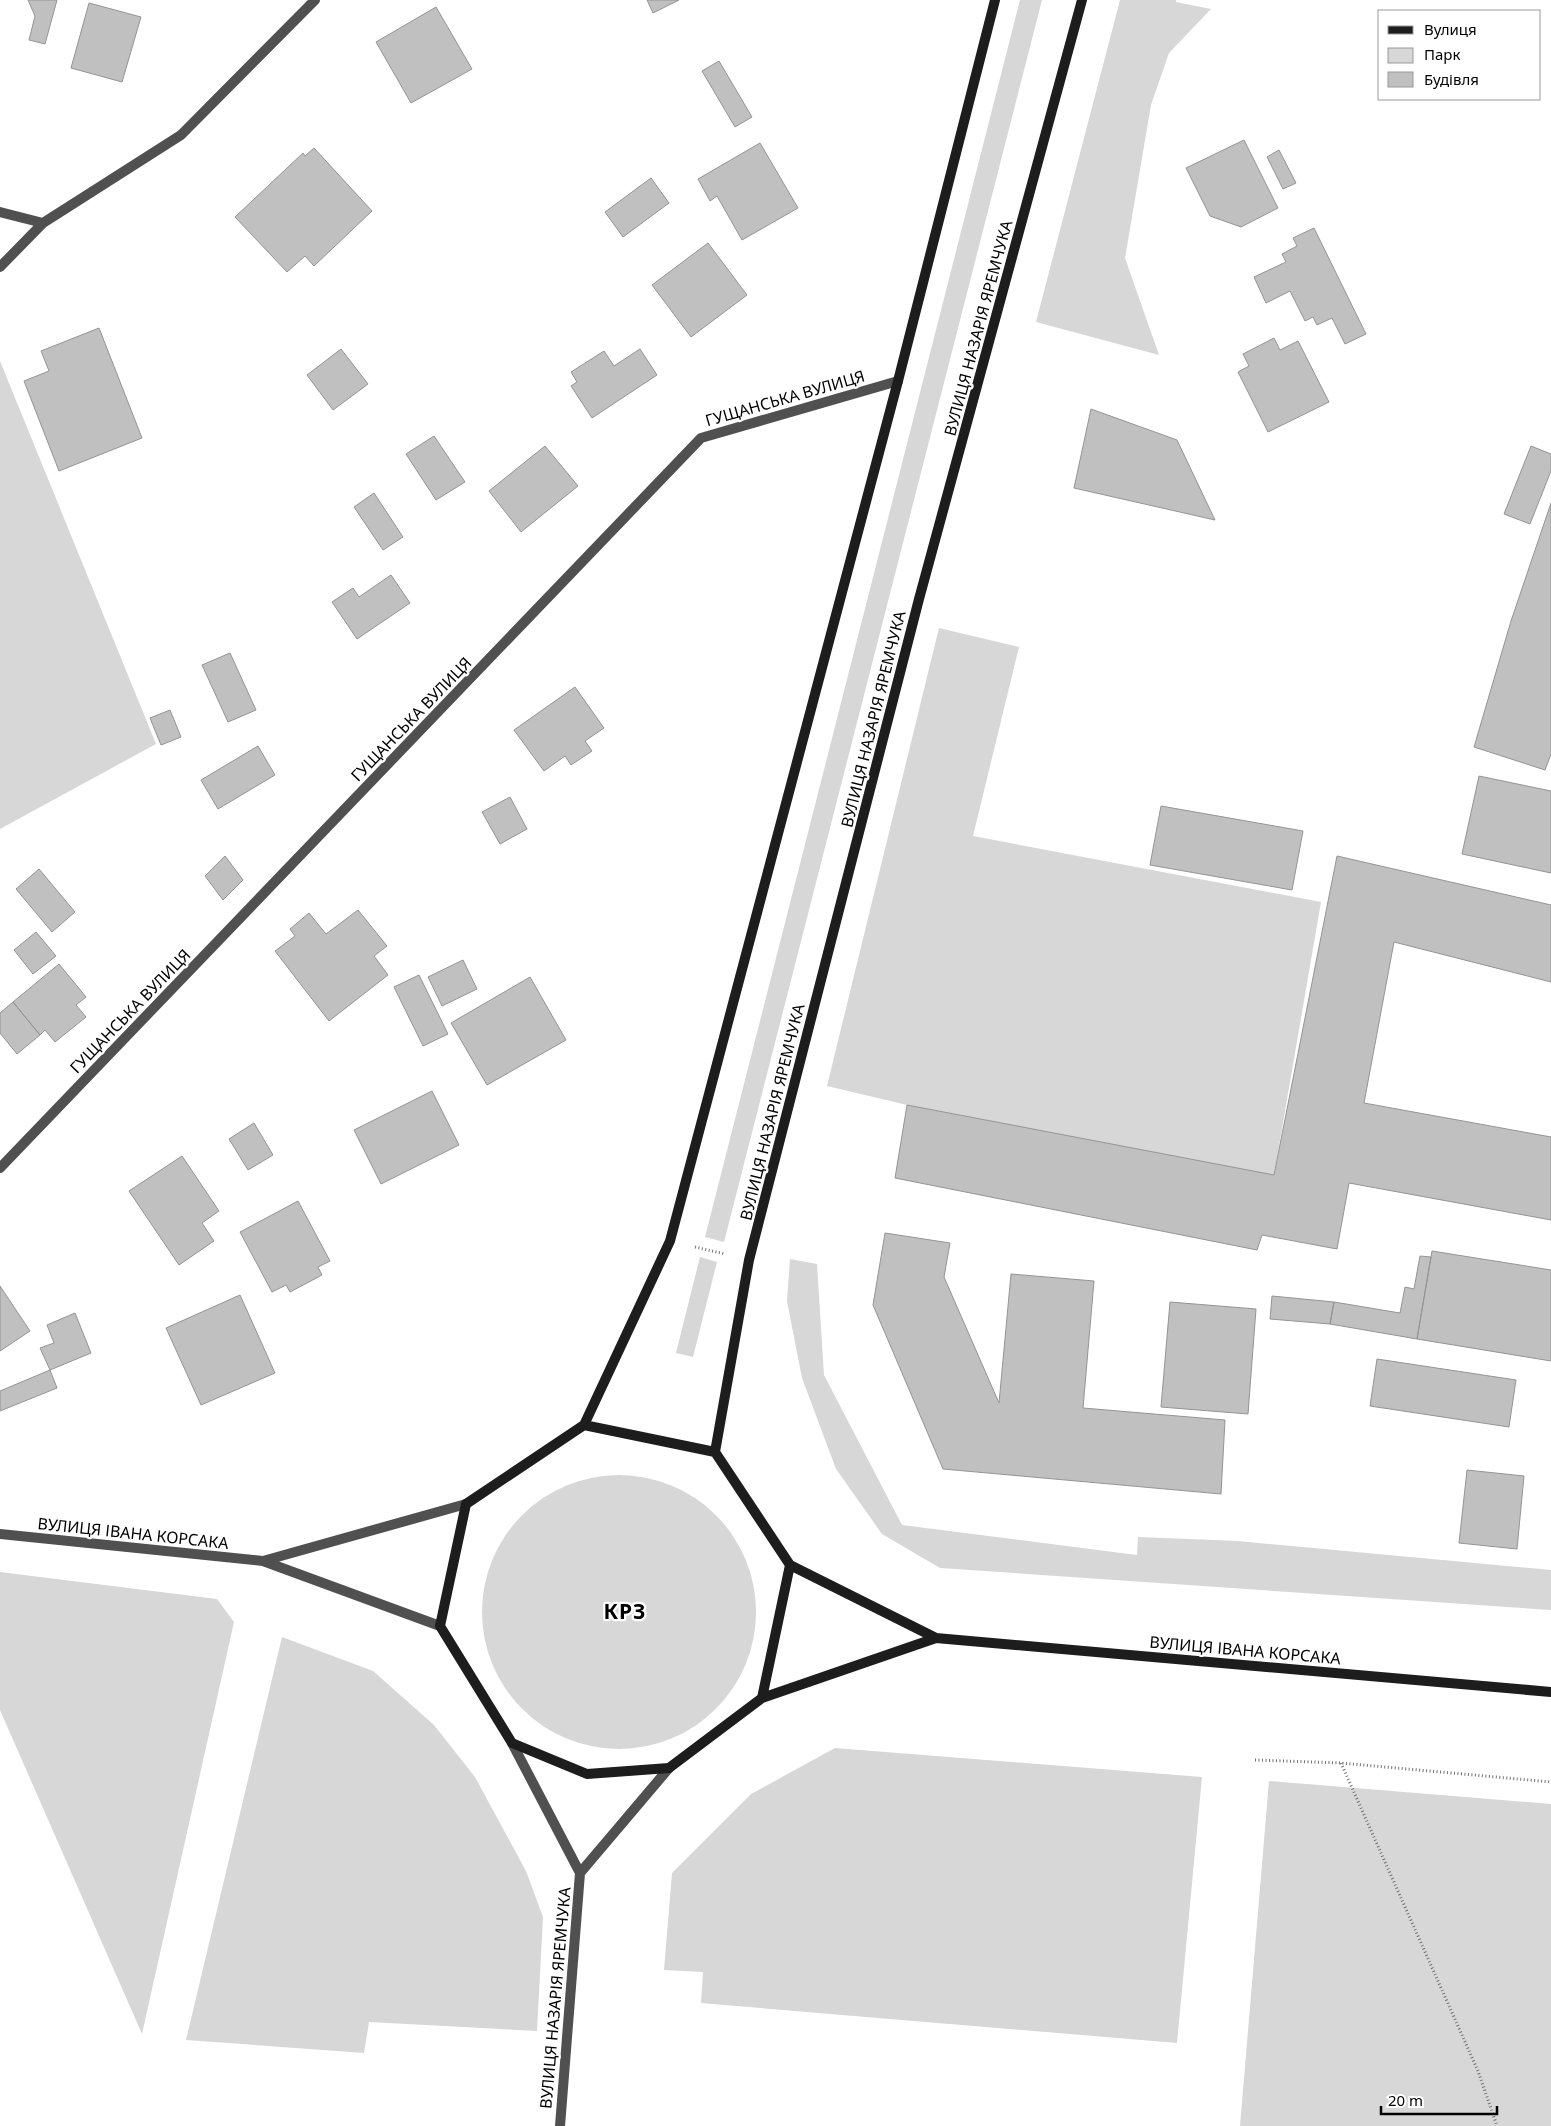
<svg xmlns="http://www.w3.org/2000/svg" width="1551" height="2126" font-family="'Noto Sans',sans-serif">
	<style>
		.green { fill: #d7d7d7 }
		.building { fill: #c0c0c0; stroke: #949494 }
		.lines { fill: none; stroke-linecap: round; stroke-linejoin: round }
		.path { stroke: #727272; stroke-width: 3; stroke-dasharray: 1 2.5; stroke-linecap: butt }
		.street { stroke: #505050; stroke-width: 10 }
		.secondary { stroke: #1d1d1d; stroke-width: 10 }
		.labels { text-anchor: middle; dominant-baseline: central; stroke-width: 4.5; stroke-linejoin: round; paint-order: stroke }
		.street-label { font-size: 16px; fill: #000; stroke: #fff }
		.district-label { font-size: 21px; font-weight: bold; letter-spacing: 1px; fill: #000; stroke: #fff }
	</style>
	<rect width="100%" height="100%" fill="#fff"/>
	<!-- green -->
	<path class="green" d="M1020 0H1042L724 1242 705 1237Z
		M1120 0H1176V2L1211 9 1169 53 1151 105 1125 258 1159 355 1036 322Z
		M0 361 156 744 0 829Z
		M939 628 1019 647 973 836 1321 902 1274 1175 907 1105 827 1086Z
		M700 1257 717 1262 693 1357 676 1353Z
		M790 1259 817 1264 824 1375 902 1525 1137 1555 1138 1537 1238 1541 1551 1570V1610L940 1568 882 1534 836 1469 802 1378 787 1301Z
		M482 1612a137 137 0 1 1 274 0a137 137 0 1 1-274 0Z
		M0 1572 217 1599 234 1622 142 2034 0 1710Z
		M282 1637 373 1671 434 1725 475 1777 526 1871 543 1917 537 2031 369 2022 364 2053 186 2040Z
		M835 1748 1202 1777 1177 2043 701 2003 703 1972 664 1970 672 1873 751 1794Z
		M1269 1781 1551 1804V2126H1240Z"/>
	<!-- building -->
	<path class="building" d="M28 0H57L45 44 29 40 35 16Z
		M647 0H679L653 13Z
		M89 3 141 17 122 82 71 68Z
		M436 7 472 69 411 103 376 42Z
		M719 61 752 117 735 127 702 71Z
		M1244 140 1278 208 1241 227 1210 216 1186 168Z
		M760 143 798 208 742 240 717 196 710 201 698 179Z
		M314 148 372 211 314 266 305 256 287 272 235 217 303 153 305 156Z
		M1279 150 1296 183 1283 189 1267 157Z
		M651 178 669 203 623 237 605 212Z
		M1314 228 1366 334 1345 344 1332 318 1317 325 1313 317 1305 321 1290 291 1266 303 1254 277 1286 262 1282 254 1297 246 1293 238Z
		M708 243 747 295 691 337 652 285Z
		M99 328 142 438 59 471 24 381 49 371 41 351Z
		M1274 338 1280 350 1298 341 1329 402 1268 432 1238 372 1249 366 1243 354Z
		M341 349 368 384 333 410 307 375Z
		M640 349 657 375 592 418 571 386 577 382 571 372 604 351 614 366Z
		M1091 409 1177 440 1215 520 1074 488Z
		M434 436 465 482 436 500 406 454Z
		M545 446 578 486 521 532 489 491Z
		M1531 446 1551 454V471L1530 524 1504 514Z
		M374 493 403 537 383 550 354 507Z
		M1551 503V754L1545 770 1474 747 1511 621Z
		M391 575 410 603 357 639 332 602 353 588 359 597Z
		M230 653 256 710 228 722 202 665Z
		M575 687 604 728 585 741 592 751 571 765 565 756 544 771 514 730Z
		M170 710 181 737 161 745 150 718Z
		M258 746 275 775 218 809 201 780Z
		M1479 776 1551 791V873L1462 854Z
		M510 797 527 829 500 844 482 812Z
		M1161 806 1303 831 1292 890 1150 865Z
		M225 856 243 880 223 900 205 876Z
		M1337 856 1551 905V982L1394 942 1364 1103 1551 1137V1220L1349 1183 1337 1249 1262 1235 1257 1250 895 1178 907 1105 1274 1175Z
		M39 869 75 912 52 932 16 889Z
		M358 910 387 946 374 956 388 975 329 1021 275 951 295 936 290 929 309 913 326 934Z
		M36 932 56 956 33 974 14 950Z
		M463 960 477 989 442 1006 428 977Z
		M59 964 86 997 76 1005 86 1017 55 1042 45 1030 40 1035 13 1002Z
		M419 975 448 1034 423 1046 394 987Z
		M530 977 566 1040 487 1085 451 1023Z
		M13 1002 40 1035 17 1054 0 1033V1013Z
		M432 1091 459 1145 381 1184 354 1130Z
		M254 1123 273 1155 248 1170 229 1139Z
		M182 1156 219 1211 202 1223 214 1241 179 1265 129 1191Z
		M298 1201 330 1261 318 1267 322 1275 290 1292 286 1285 272 1292 240 1232Z
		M885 1233 950 1243 944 1277 999 1403 1011 1274 1094 1281 1083 1408 1225 1420 1221 1494 943 1469 873 1305Z
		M1432 1251 1551 1270V1361L1417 1339Z
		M1420 1256 1431 1257 1417 1339 1330 1324 1334 1302 1400 1313 1405 1287 1414 1289Z
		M0 1286 30 1331 0 1351Z
		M240 1295 275 1373 201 1405 166 1328Z
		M1272 1296 1334 1302 1330 1324 1270 1319Z
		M1170 1302 1256 1309 1248 1414 1161 1407Z
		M75 1313 91 1353 50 1370 40 1348 54 1343 47 1325Z
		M1377 1359 1516 1380 1509 1427 1370 1406Z
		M50 1370 57 1388 0 1411V1391Z
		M1467 1470 1524 1476 1517 1549 1459 1543Z"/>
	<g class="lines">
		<!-- path -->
		<path class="path" d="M695 1247 725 1254
			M1255 1760 1341 1763 1551 1782
			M1341 1763 1478 2071 1497 2126"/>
		<!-- street -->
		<path class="street" d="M0 212 43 223
			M0 267 43 223 181 135 315 0
			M0 1168 701 438 898 381
			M0 1534 263 1561 440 1626
			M263 1561 466 1504
			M512 1743 580 1873 560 2126
			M580 1873 669 1768"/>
		<!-- secondary -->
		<path class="secondary" d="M584 1425 670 1241 898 381 995 0
			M584 1425 715 1452 790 1565 762 1698 669 1768 587 1774 512 1743 440 1626 466 1504Z
			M715 1452 749 1260 919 599 1082 0
			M790 1565 936 1638 1551 1692
			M762 1698 936 1638"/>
	</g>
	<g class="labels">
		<!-- street labels -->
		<g class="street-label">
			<text transform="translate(978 328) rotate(-75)">ВУЛИЦЯ НАЗАРІЯ ЯРЕМЧУКА</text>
			<text transform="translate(785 398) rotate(-16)">ГУЩАНСЬКА ВУЛИЦЯ</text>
			<text transform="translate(411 719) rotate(-46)">ГУЩАНСЬКА ВУЛИЦЯ</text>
			<text transform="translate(873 719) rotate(-76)">ВУЛИЦЯ НАЗАРІЯ ЯРЕМЧУКА</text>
			<text transform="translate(130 1011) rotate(-46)">ГУЩАНСЬКА ВУЛИЦЯ</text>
			<text transform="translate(772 1112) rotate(-76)">ВУЛИЦЯ НАЗАРІЯ ЯРЕМЧУКА</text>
			<text transform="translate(133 1533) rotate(6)">ВУЛИЦЯ ІВАНА КОРСАКА</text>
			<text transform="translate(1245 1650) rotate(5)">ВУЛИЦЯ ІВАНА КОРСАКА</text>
			<text transform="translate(555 1998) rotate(-85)">ВУЛИЦЯ НАЗАРІЯ ЯРЕМЧУКА</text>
		</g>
		<!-- district labels -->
		<g class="district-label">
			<text x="625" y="1611">КРЗ</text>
		</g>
	</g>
	<!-- legend -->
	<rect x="1378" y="10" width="162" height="90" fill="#ffffff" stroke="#999999"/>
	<rect x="1388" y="26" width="25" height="8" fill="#1d1d1d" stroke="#999999"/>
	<text x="1424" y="35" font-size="15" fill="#000000">Вулиця</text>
	<rect x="1388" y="48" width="25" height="15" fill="#d7d7d7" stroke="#999999"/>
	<text x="1424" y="60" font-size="15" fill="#000000">Парк</text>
	<rect x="1388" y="72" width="25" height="15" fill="#c0c0c0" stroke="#999999"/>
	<text x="1424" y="85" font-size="15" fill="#000000">Будівля</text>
	<!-- scale -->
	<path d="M1381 2106v8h116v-8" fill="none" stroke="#000000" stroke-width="2.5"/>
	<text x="1388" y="2106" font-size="15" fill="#000000" stroke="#ffffff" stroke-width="4" paint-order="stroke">20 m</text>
</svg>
